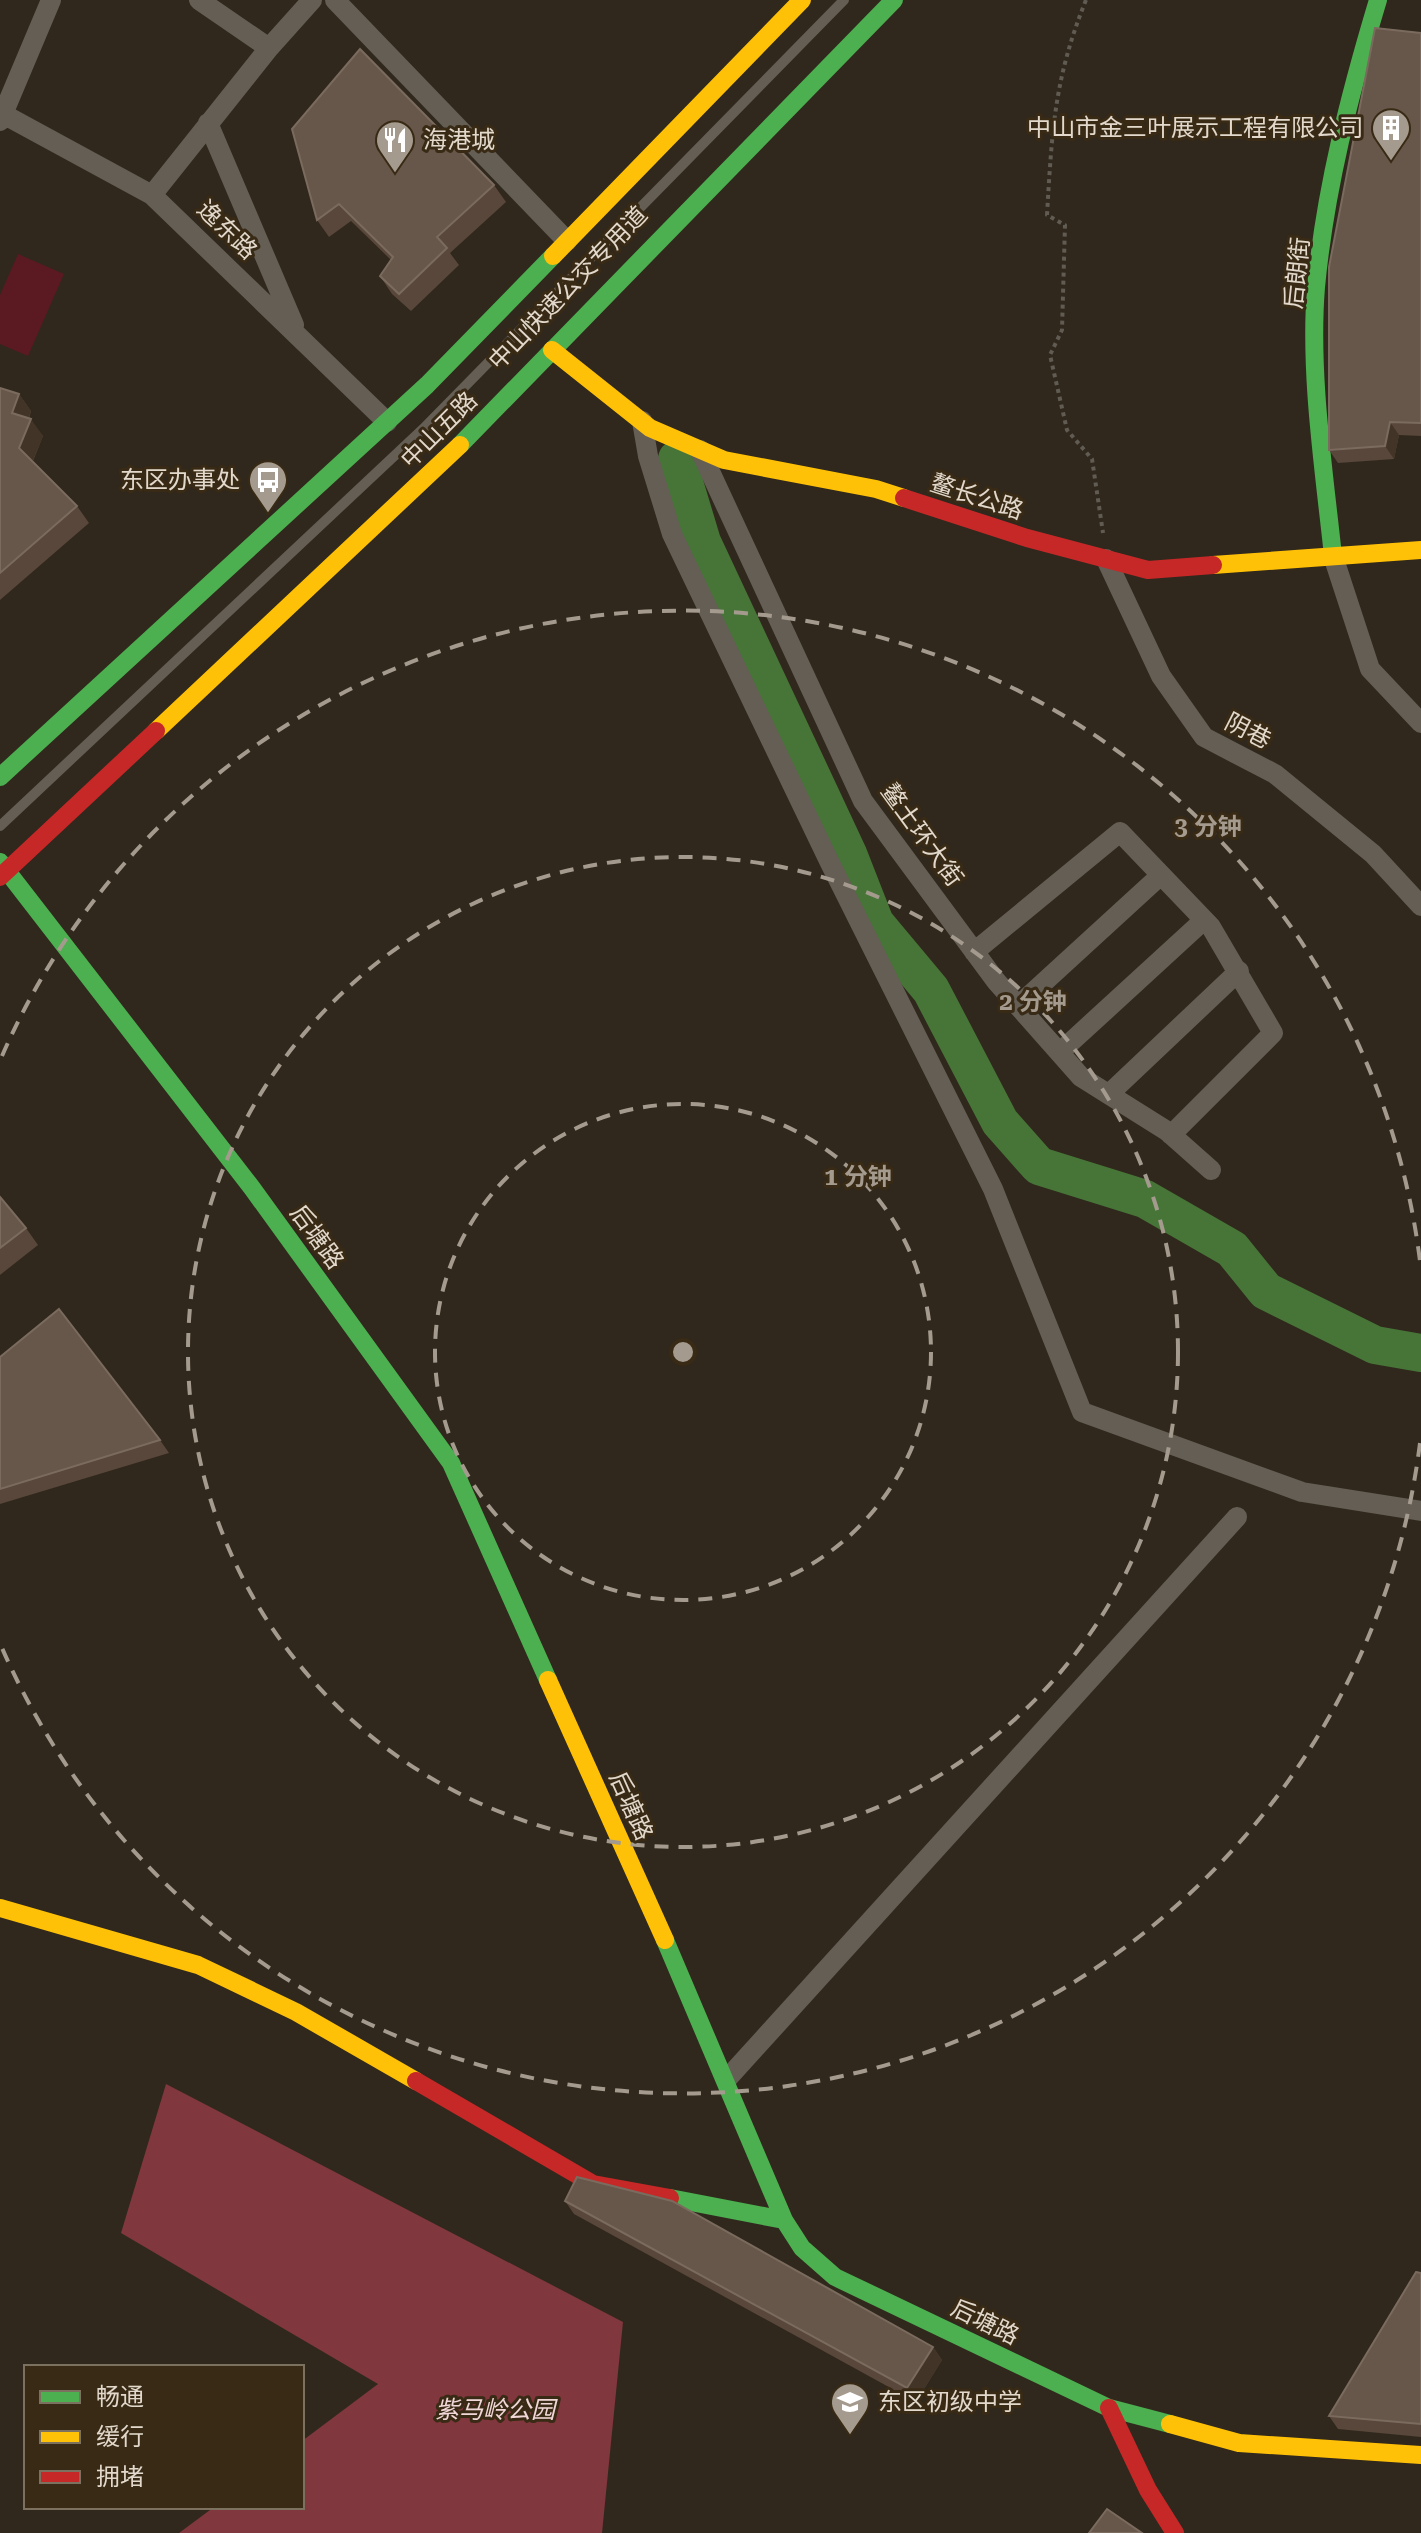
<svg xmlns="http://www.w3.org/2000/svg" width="1421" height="2533" font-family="'Roboto Serif','Noto Sans SC',serif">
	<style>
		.green { fill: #5b1922 }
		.forest { fill: #80373d }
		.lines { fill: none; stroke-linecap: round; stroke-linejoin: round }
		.river { stroke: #467537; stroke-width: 38 }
		.path { stroke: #605b53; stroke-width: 4; stroke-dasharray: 4 4; stroke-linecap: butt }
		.lane { stroke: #645e55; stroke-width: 10 }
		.street { stroke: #645e55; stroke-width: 20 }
		.fast { stroke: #4caf50; stroke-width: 18 }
		.slow { stroke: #ffc107; stroke-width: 18 }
		.jam { stroke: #c62828; stroke-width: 18 }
		.wall { fill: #58473a }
		.shaded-wall { fill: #423427 }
		.building { fill: #67574a; stroke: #7a6b5e; stroke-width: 2 }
		.ring { fill: none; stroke: #a49b8e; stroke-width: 4; stroke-dasharray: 14 10 }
		.labels { text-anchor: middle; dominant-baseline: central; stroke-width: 6; stroke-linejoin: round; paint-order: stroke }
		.poi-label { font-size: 24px; fill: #e2d9cc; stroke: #382a14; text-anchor: end }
		.street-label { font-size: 24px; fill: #e2d9cc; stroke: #382a14 }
		.park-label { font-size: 24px; font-style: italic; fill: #f1d7d8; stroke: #382a14 }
		.centre { fill: #a49b8e; stroke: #382a14; stroke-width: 4 }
		.ring-label { font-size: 24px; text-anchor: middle; font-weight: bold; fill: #a49b8e; stroke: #382a14; stroke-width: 6; stroke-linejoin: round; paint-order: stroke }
	</style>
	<rect width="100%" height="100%" fill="#30281c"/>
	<!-- green -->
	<path class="green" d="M18 254 64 274 28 356 0 344V295Z"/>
	<!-- forest -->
	<path class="forest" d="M166 2084 623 2322 602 2533H179L214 2507H302V2441L378 2384 121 2233Z"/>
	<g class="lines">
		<!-- river -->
		<path class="river" d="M677 459 702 542 848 854 875 923 931 990 1000 1122 1039 1166 1145 1199 1232 1249 1266 1291 1375 1345 1421 1353"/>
		<!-- path -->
		<path class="path" d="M1086 0C1054 79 1052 131 1047 215L1065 225 1062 330 1050 355 1067 430 1092 459 1103 533"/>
		<!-- lane -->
		<path class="lane" d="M0 826 423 429 844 0"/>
		<!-- street -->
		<path class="street" d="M335 0 567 241
			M269 48 312 0
			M3 114 152 195 387 422
			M0 121 51 0
			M208 123 294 325
			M152 195 269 48 199 0
			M642 421 648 456 672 534 830 863 993 1189 1082 1412 1302 1492 1421 1511
			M700 450 863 801 996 981 1081 1077 1167 1131 1211 1170
			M1333 556 1370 669 1421 723
			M1106 559 1161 676 1204 737 1275 774 1373 854 1421 906
			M974 952 1120 832 1211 927 1273 1033 1171 1135
			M1018 1006 1161 875
			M1060 1052 1204 920
			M1109 1094 1239 971
			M727 2079 1237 1517"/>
		<!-- fast -->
		<path class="fast" d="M460 445 894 0
			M1333 556C1324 470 1309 373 1316 287 1325 190 1350 93 1378 0
			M0 777 427 385 553 256
			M0 862 252 1188 451 1463 548 1680
			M665 1940 784 2220 802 2248 835 2277 1109 2408 1170 2424
			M670 2198 784 2220"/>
		<!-- slow -->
		<path class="slow" d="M553 256 802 0
			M552 350 650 428 724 460 876 489 904 498
			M1213 565 1421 550
			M156 731 460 445
			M548 1680 665 1940
			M0 1908 198 1965 296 2012 416 2081
			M1170 2424 1239 2443 1421 2455"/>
		<!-- jam -->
		<path class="jam" d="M904 498 1027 538 1148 570 1213 565
			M0 877 156 731
			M416 2081 593 2184 670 2198
			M1109 2408 1148 2490 1175 2533"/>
	</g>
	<!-- wall -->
	<path class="wall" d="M1421 33V436L1399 435 1394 459 1338 463 1329 450Z
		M292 129 494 185 506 202 450 253 459 265 411 311 392 294 380 276 391 260 351 221 329 237 317 220Z
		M0 388 19 394 31 411 29 419 43 436 33 461 77 506 89 523 0 600Z
		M0 1197 26 1228 38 1245 0 1275Z
		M0 1357 160 1440 169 1453 0 1504Z
		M565 2201 933 2347 942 2360 916 2402 574 2214Z
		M1421 2273V2437L1338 2429 1329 2416Z"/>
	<!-- shaded-wall -->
	<path class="shaded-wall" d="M19 394 31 411 24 431 12 413Z
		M31 419 43 436 31 465 19 448Z
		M1390 422 1399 435 1394 459 1385 446Z
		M933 2347 942 2360 916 2402 907 2388Z"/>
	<!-- building -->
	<path class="building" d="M1375 28 1421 33V423L1390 422 1385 446 1329 450V267Z
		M360 49 494 185 437 237 447 248 399 294 380 276 393 257 339 204 317 220 292 129Z
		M0 388 19 394 12 413 31 419 19 448 77 506 0 573Z
		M0 1197 26 1228 0 1248Z
		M59 1309 160 1440 0 1489V1357Z
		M577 2177 672 2201 933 2347 907 2388 565 2201Z
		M1416 2272 1421 2273V2424L1329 2416Z
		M1107 2509 1142 2533H1089Z"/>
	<!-- distance rings -->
	<g class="ring">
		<circle cx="683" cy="1352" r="248"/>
		<circle cx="683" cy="1352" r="495"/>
		<path d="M1420 1443A743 743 0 0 1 2 1648M2 1056A743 743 0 0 1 1420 1261"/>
	</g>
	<!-- icons -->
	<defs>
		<g id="building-pin" transform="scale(2)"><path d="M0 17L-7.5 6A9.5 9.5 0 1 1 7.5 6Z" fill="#a49b8e" stroke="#382a14"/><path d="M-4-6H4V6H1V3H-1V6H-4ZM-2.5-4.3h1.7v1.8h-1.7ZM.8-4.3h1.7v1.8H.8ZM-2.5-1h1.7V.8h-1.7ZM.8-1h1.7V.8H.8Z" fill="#fff"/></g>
		<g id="restaurant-pin" transform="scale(2)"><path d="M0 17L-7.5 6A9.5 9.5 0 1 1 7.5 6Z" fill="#a49b8e" stroke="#382a14"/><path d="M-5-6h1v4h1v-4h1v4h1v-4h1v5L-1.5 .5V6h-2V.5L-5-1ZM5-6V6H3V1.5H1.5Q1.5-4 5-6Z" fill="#fff"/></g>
		<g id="bus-pin" transform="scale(2)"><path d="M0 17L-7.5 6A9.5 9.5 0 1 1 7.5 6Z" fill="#a49b8e" stroke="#382a14"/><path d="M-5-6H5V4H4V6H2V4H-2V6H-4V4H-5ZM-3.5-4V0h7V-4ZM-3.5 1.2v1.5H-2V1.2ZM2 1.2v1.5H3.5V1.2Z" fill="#fff"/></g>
		<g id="school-pin" transform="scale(2)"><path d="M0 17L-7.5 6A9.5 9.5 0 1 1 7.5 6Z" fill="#a49b8e" stroke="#382a14"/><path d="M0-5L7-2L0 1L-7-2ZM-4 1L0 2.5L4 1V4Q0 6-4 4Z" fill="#fff"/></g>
	</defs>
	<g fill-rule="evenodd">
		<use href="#building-pin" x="1391" y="128"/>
		<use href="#restaurant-pin" x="395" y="140"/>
		<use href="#bus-pin" x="268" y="480"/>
		<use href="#school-pin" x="850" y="2402"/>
	</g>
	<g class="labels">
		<!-- poi labels -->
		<g class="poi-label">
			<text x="1363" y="128">中山市金三叶展示工程有限公司</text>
			<text x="423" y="140" text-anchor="start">海港城</text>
			<text x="240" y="480">东区办事处</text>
			<text x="878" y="2402" text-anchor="start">东区初级中学</text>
		</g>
		<!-- street labels -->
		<g class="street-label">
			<text transform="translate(227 230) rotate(44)">逸东路</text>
			<text transform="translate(1297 273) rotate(-84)">后朗街</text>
			<text transform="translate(568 288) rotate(-46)">中山快速公交专用道</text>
			<text transform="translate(439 430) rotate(-45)">中山五路</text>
			<text transform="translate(977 497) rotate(18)">鳌长公路</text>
			<text transform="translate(1248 731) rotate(27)">阴巷</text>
			<text transform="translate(922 835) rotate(54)">鳌土环大街</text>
			<text transform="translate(317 1237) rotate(54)">后塘路</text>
			<text transform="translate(631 1806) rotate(66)">后塘路</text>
			<text transform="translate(985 2322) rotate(26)">后塘路</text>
		</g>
		<!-- park labels -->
		<g class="park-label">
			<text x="495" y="2410">紫马岭公园</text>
		</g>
	</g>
	<circle cx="683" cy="1352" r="12" class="centre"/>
	<g class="ring-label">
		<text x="1208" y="835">3 分钟</text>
		<text x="1033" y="1010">2 分钟</text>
		<text x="858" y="1185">1 分钟</text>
	</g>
	<!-- legend -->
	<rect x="24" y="2365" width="280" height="144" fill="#382a14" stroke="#7c705e" stroke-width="2"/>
	<rect x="40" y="2391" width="40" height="12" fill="#4caf50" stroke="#7c705e" stroke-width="2"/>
	<text x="96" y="2405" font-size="24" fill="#e2d9cc">畅通</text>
	<rect x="40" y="2431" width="40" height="12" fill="#ffc107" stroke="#7c705e" stroke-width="2"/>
	<text x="96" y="2445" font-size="24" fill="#e2d9cc">缓行</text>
	<rect x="40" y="2471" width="40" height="12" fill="#c62828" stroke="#7c705e" stroke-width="2"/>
	<text x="96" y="2485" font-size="24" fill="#e2d9cc">拥堵</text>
</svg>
